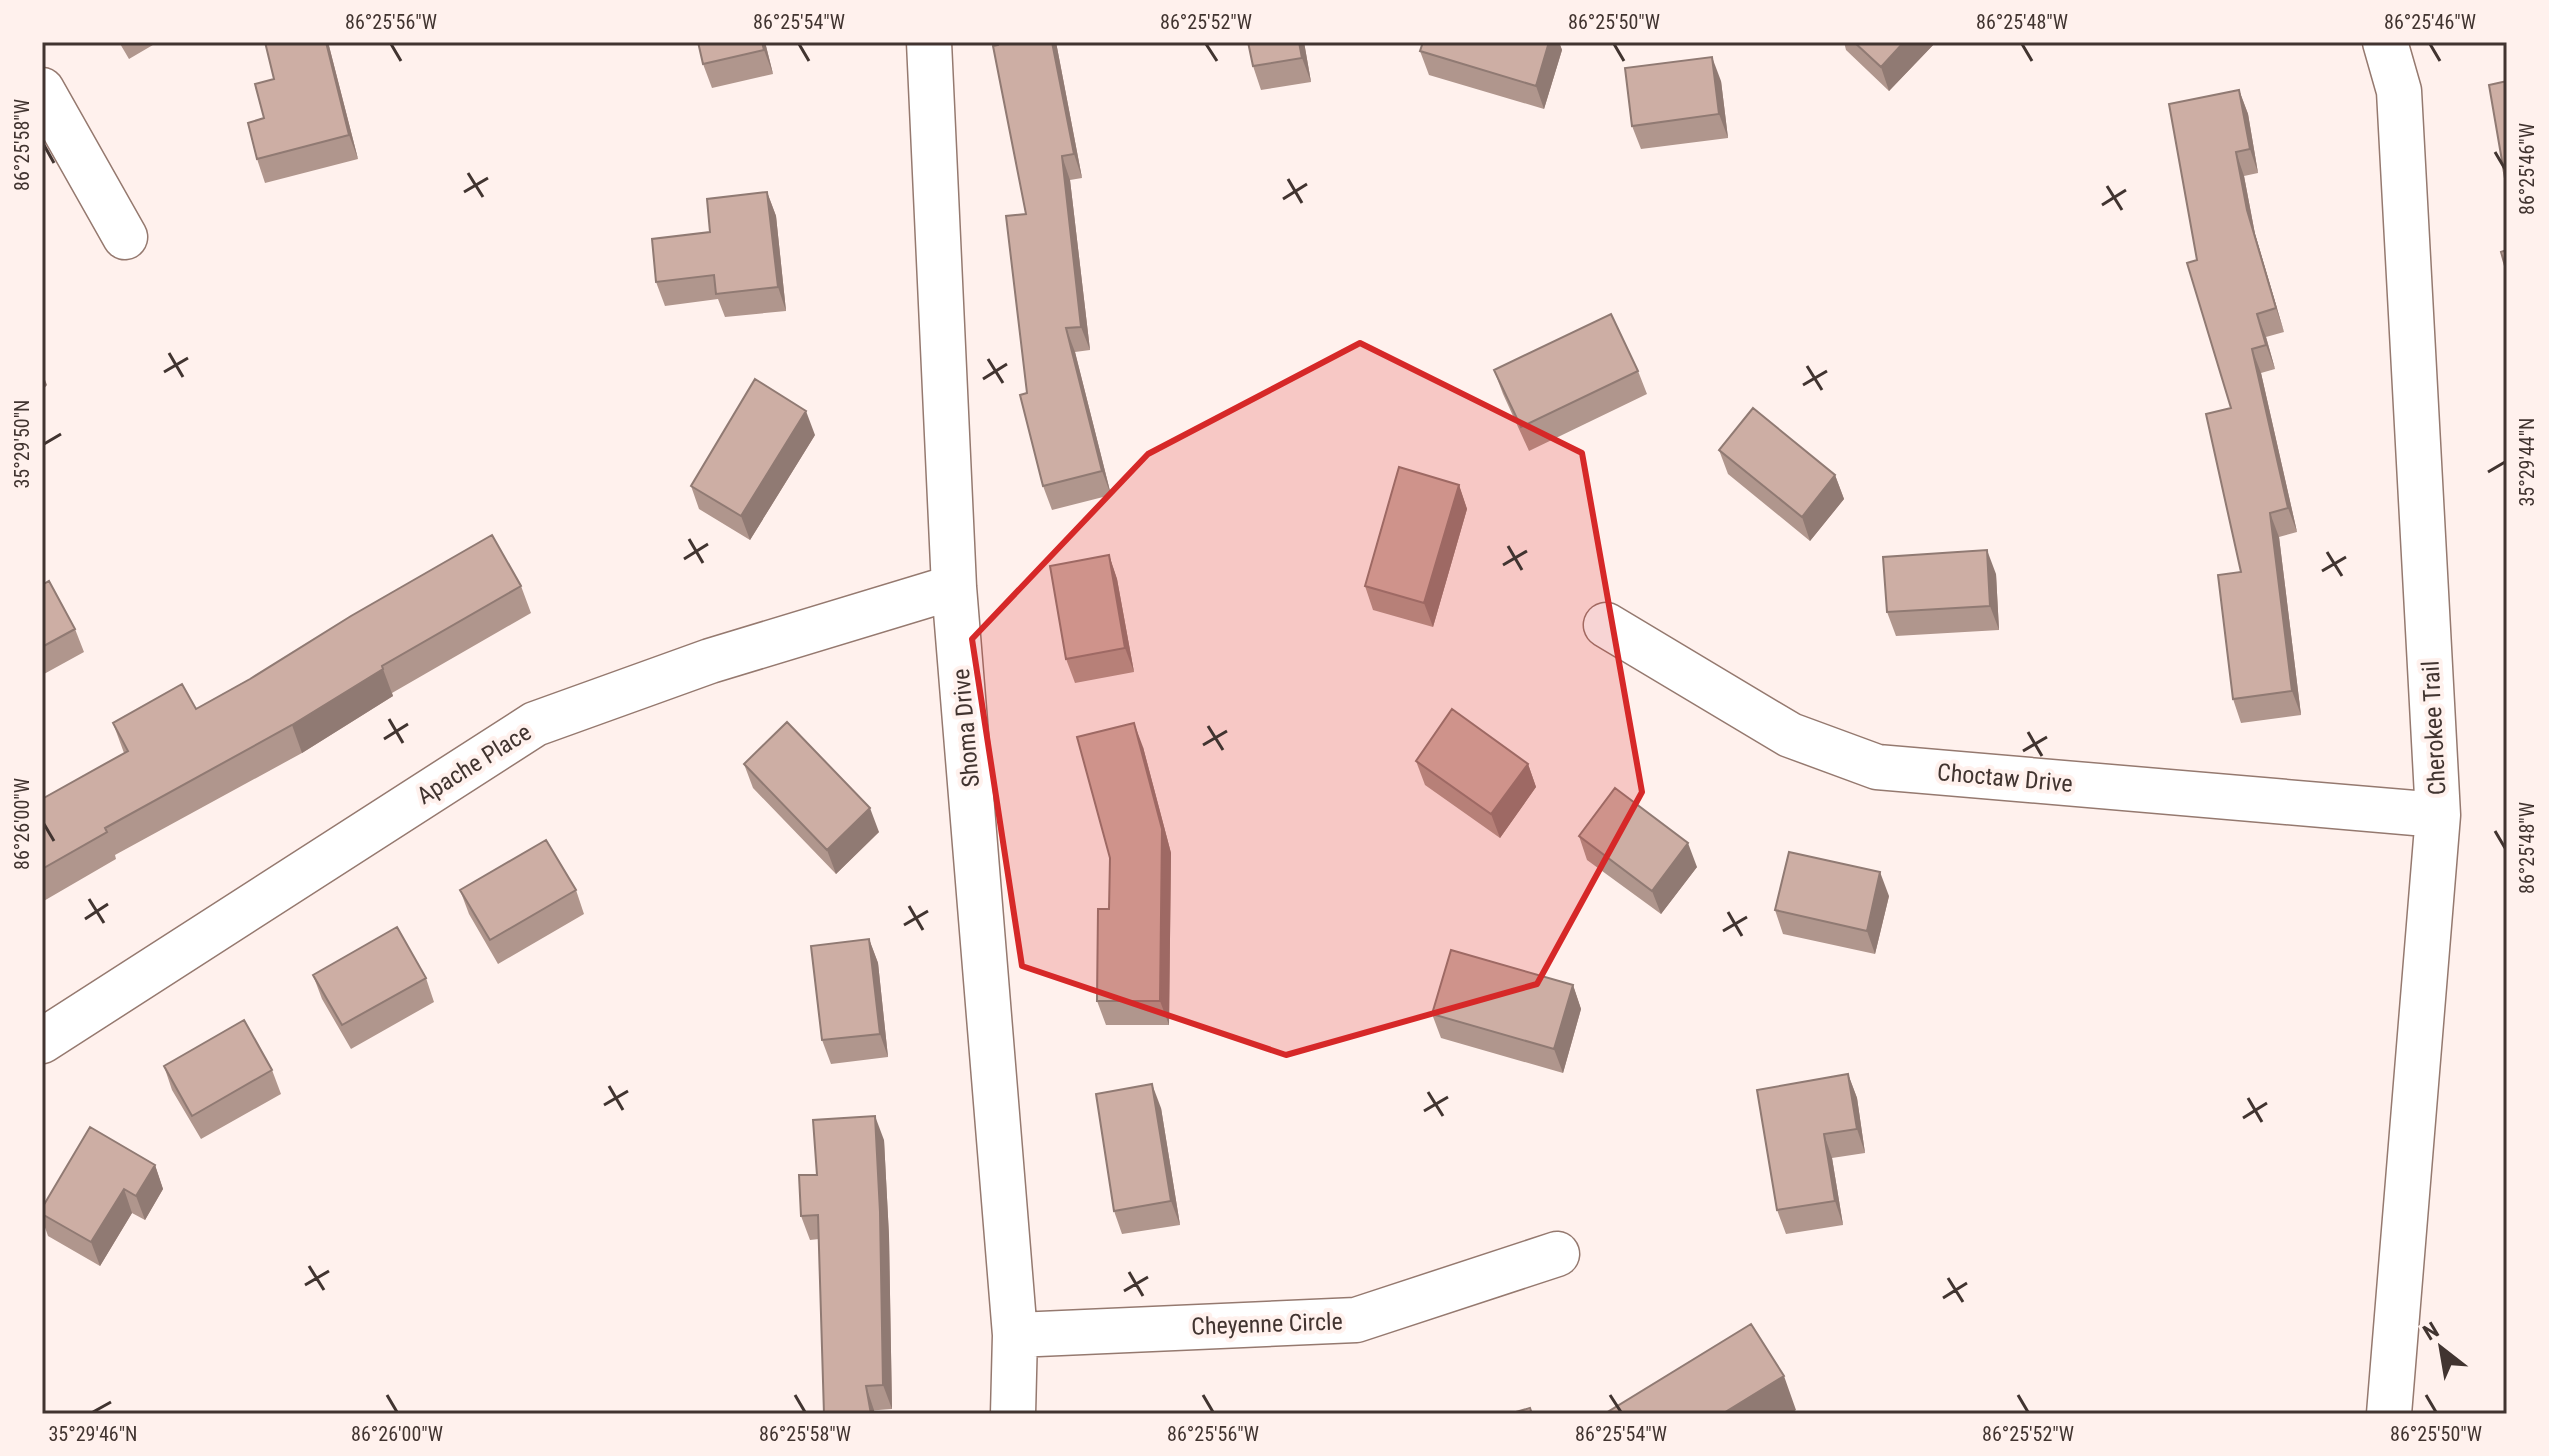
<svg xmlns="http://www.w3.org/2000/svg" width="2549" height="1456" font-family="'Roboto Condensed',sans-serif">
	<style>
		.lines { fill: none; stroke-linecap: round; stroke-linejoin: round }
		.minor-casing { stroke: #95796f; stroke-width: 47 }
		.minor { stroke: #fff; stroke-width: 44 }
		.wall { fill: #b0968d }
		.shaded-wall { fill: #907a73 }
		.building { fill: #cdaea4; stroke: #907a73; stroke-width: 2 }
		.marked { fill: #d62828; fill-opacity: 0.2; stroke: #d62828; stroke-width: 6; stroke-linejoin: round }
		.ticks { fill: none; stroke: #413430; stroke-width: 3 }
		.labels { text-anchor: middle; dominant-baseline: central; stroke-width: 8; stroke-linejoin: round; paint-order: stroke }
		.street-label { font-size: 24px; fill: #413430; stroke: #fff1ed }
		.neatline { fill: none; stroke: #413430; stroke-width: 3 }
		.ticks-label { font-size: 20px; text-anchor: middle; fill: #413430 }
	</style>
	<rect width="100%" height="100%" fill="#fff1ed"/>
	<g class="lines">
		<!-- minor casing -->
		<g class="minor-casing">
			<path id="minor" d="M929 42 954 587 1015 1335 1013 1414
				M2385 42 2399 91 2438 815 2389 1414
				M42 90 125 237
				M1606 625 1790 735 1877 767 2438 815
				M42 1041 535 724 710 661 954 587
				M1015 1335 1356 1320 1557 1254"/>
		</g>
		<!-- minor -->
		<use href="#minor" class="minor"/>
	</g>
	<!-- wall -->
	<path class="wall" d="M119 42H158L129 59Z
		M265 42H328L358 159 265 183 257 159 264 118 274 79Z
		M698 42H765L773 74 712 88 703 64Z
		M998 42H1056L1082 178 1070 180 1090 350 1075 352 1111 495 1052 510 1043 486 1027 393 1026 214Z
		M1248 42H1304L1311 82 1261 90 1253 66Z
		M1423 42H1559L1562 50 1544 109 1429 75 1420 51Z
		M1844 42H1936L1889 91 1846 50Z
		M1721 81 1728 138 1641 149 1632 126Z
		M2239 90 2248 114 2258 173 2244 176 2255 234 2284 332 2266 337 2275 369 2261 373 2297 532 2279 537 2301 715 2241 723 2233 699 2241 572 2231 408 2197 260Z
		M767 192 776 216 786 311 725 317 718 299 665 306 656 282 710 232Z
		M1494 370 1638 371 1647 394 1529 451 1503 394Z
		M815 435 750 540 699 509 691 486Z
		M1719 450 1835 475 1844 499 1810 541 1728 474Z
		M1459 485 1467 509 1433 627 1373 610 1365 586Z
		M1109 555 1117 579 1134 672 1075 683 1066 659Z
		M1996 574 1999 630 1896 636 1887 612Z
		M42 585 75 629 84 652 44 674 42 671Z
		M521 586 531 613 392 693 393 696 302 753 115 855 116 859 42 902V799L124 753 113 723 196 709Z
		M1143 747 1171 853 1169 1025H1106L1097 1001 1109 909Z
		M1416 761 1528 764 1536 787 1500 838 1425 785Z
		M744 764 879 832 836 874 753 788Z
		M1579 836 1697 867 1661 914 1587 860Z
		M460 890H576L584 914 498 964 469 914Z
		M1889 896 1875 954 1783 934 1775 910Z
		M869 939 878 963 888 1057 831 1064 822 1040Z
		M313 975 426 978 434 1002 351 1049 322 999Z
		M1573 985 1581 1009 1563 1073 1441 1038 1432 1014Z
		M164 1066 272 1070 281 1094 201 1139 172 1090Z
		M1848 1074 1857 1098 1865 1153 1832 1158 1843 1225 1786 1234 1777 1210Z
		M1161 1108 1180 1225 1122 1234 1114 1211Z
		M884 1140 889 1236 892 1409 824 1414 819 1239 810 1240 801 1216 817 1175Z
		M155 1165 163 1189 145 1220 132 1213 100 1266 48 1236 42 1219V1208Z"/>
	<!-- shaded-wall -->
	<path class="shaded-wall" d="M326 42H328L358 159 349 135Z
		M762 42H765L773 74 764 50Z
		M1052 42H1056L1082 178 1074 154Z
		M1299 42H1304L1311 82 1302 58Z
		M1549 42H1559L1562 50 1544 109 1536 86Z
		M1904 42H1936L1889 91 1881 67Z
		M1712 57 1721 81 1728 138 1719 114Z
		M2239 90 2248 114 2258 173 2250 149Z
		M2236 152 2244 176 2255 234 2284 332 2276 308 2247 210Z
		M1062 156 1070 180 1090 350 1081 327Z
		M767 192 776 216 786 311 778 287Z
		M2257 314 2266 337 2275 369 2266 345Z
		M1066 328 1075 352 1111 495 1102 471Z
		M2252 349 2261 373 2297 532 2288 508Z
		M42 372 47 385 42 391Z
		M806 411 815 435 750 540 741 516Z
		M1835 475 1844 499 1810 541 1802 517Z
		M1459 485 1467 509 1433 627 1424 603Z
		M2270 513 2279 537 2301 715 2292 691Z
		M1987 550 1996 574 1999 630 1990 606Z
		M1109 555 1117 579 1134 672 1125 648Z
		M383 669 393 696 302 753 292 725Z
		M1134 723 1143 747 1171 853 1169 1025 1160 1001Z
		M1528 764 1536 787 1500 838 1491 814Z
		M870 808 879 832 836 874 827 850Z
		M1688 843 1697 867 1661 914 1652 891Z
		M1880 872 1889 896 1875 954 1867 931Z
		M869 939 878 963 888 1057 880 1034Z
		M1573 985 1581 1009 1563 1073 1554 1049Z
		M1848 1074 1857 1098 1865 1153 1857 1129Z
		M1152 1084 1161 1108 1180 1225 1171 1201Z
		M875 1116 884 1140 889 1236 892 1409 883 1385Z
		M1824 1134 1832 1158 1843 1225 1835 1201Z
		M155 1165 163 1189 145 1220 136 1196Z
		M124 1189 132 1213 100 1266 91 1242Z
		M1784 1376 1796 1410 1790 1414H1722Z
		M866 1386 874 1410 875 1414H871Z"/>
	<!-- building -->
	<path class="building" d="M265 42H326L349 135 257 159 248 123 264 118 255 84 274 79Z
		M698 42H762L764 50 703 64Z
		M998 42H1052L1074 154 1062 156 1081 327 1066 328 1102 471 1043 486 1020 395 1027 393 1006 216 1026 214 993 46 998 45Z
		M1248 42H1299L1302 58 1253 66Z
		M1423 42H1549L1536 86 1420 51Z
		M1854 42H1904L1881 67Z
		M1712 57 1719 114 1632 126 1625 68Z
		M2507 81V190L2489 85Z
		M2239 90 2250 149 2236 152 2247 210 2276 308 2257 314 2266 345 2252 349 2288 508 2270 513 2292 691 2233 699 2218 575 2241 572 2206 414 2231 408 2187 263 2197 260 2169 104Z
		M767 192 778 287 716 294 714 275 656 282 652 239 710 232 707 199Z
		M2507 250V273L2501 252Z
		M1611 314 1638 371 1521 427 1494 370Z
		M755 379 806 411 741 516 691 486Z
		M1753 408 1835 475 1802 517 1719 450Z
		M1399 467 1459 485 1424 603 1365 586Z
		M492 535 521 586 382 666 383 669 292 725 105 828 107 832 42 869V799L128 751 113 723 182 684 196 709 250 679 351 616Z
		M1987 550 1990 606 1887 612 1883 557Z
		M1109 555 1125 648 1066 659 1050 566Z
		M49 581 75 629 42 647V585Z
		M1452 709 1528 764 1491 814 1416 761Z
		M787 722 870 808 827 850 744 764Z
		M1134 723 1162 829 1160 1001H1097L1098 909H1109L1110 858 1077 737Z
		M1615 788 1688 843 1652 891 1579 836Z
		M546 840 576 890 490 940 460 890Z
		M1789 852 1880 872 1867 931 1775 910Z
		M397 927 426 978 342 1025 313 975Z
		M869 939 880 1034 822 1040 811 946Z
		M1451 950 1573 985 1554 1049 1432 1014Z
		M244 1020 272 1070 192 1116 164 1066Z
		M1848 1074 1857 1129 1824 1134 1835 1201 1777 1210 1757 1090Z
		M1152 1084 1171 1201 1114 1211 1096 1094Z
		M875 1116 880 1212 883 1385 866 1386 871 1414H824L818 1215 801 1216 799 1175H817L813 1120Z
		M90 1127 155 1165 136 1196 124 1189 91 1242 42 1214V1208Z
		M1751 1324 1784 1376 1722 1414H1607L1606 1413Z
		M1530 1408 1532 1414H1509Z"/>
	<!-- marked area -->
	<path class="marked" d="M1360 343 1582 453 1642 792 1537 984 1286 1055 1022 966 972 639 1148 454Z"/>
	<!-- ticks -->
	<path class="ticks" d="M391 44 401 61M799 44 809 61M1206 44 1217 61M1614 44 1624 61M2022 44 2032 61M2430 44 2440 61M44 145 54 163M2495 152 2505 169M468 173 483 197M1288 179 1302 203M2107 186 2122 210M464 192 488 178M1283 199 1307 184M2102 205 2126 190M169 353 183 377M988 359 1003 383M1807 366 1822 390M164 372 188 358M983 379 1007 364M1803 385 1827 371M44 444 61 434M2488 472 2505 462M689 539 703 563M1508 546 1522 570M2327 552 2342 576M684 559 708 544M1503 565 1527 551M2322 571 2346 557M389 719 403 743M1208 726 1223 750M2028 732 2042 756M384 739 408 724M1203 745 1227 731M2023 751 2047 737M44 824 54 841M2495 831 2505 848M89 899 104 923M909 906 923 930M1728 912 1742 936M85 919 108 904M904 925 928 911M1723 931 1747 917M609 1086 623 1110M1428 1092 1443 1116M2248 1098 2262 1122M604 1105 628 1091M1424 1111 1448 1097M2243 1118 2267 1103M309 1266 324 1290M1129 1272 1143 1296M1948 1278 1963 1302M305 1285 329 1271M1124 1291 1148 1277M1943 1298 1967 1283M387 1395 397 1412M795 1395 805 1412M1203 1395 1213 1412M1610 1395 1621 1412M2018 1395 2028 1412M2426 1395 2436 1412M93 1412 111 1402"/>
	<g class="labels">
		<!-- street labels -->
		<g class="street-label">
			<text transform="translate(966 728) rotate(-95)">Shoma Drive</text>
			<text transform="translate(2434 728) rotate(-93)">Cherokee Trail</text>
			<text transform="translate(474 764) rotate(-32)">Apache Place</text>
			<text transform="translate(2005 778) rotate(5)">Choctaw Drive</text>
			<text transform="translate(1267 1324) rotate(-2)">Cheyenne Circle</text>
		</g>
	</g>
	<!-- border -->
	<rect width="2549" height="1456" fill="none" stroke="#fff1ed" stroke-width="88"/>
	<!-- north arrow -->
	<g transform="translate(2441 1348) rotate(329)" stroke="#fff1ed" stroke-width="6" paint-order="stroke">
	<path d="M0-6L14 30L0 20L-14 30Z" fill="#413430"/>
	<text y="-12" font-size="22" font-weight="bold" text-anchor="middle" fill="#413430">N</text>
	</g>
	<rect x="44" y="44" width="2461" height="1368" class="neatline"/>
	<g class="ticks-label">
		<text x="391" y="29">86°25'56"W</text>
		<text x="799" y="29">86°25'54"W</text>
		<text x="1206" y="29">86°25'52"W</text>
		<text x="1614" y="29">86°25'50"W</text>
		<text x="2022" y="29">86°25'48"W</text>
		<text x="2430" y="29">86°25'46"W</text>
		<text transform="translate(22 145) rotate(-90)" y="7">86°25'58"W</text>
		<text transform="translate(2527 169) rotate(-90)" y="7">86°25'46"W</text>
		<text transform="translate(22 444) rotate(-90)" y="7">35°29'50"N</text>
		<text transform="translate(2527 462) rotate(-90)" y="7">35°29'44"N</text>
		<text transform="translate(22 824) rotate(-90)" y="7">86°26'00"W</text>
		<text transform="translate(2527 848) rotate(-90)" y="7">86°25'48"W</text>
		<text x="93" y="1441">35°29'46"N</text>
		<text x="397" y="1441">86°26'00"W</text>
		<text x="805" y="1441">86°25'58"W</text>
		<text x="1213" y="1441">86°25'56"W</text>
		<text x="1621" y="1441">86°25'54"W</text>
		<text x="2028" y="1441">86°25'52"W</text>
		<text x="2436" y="1441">86°25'50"W</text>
	</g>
</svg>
